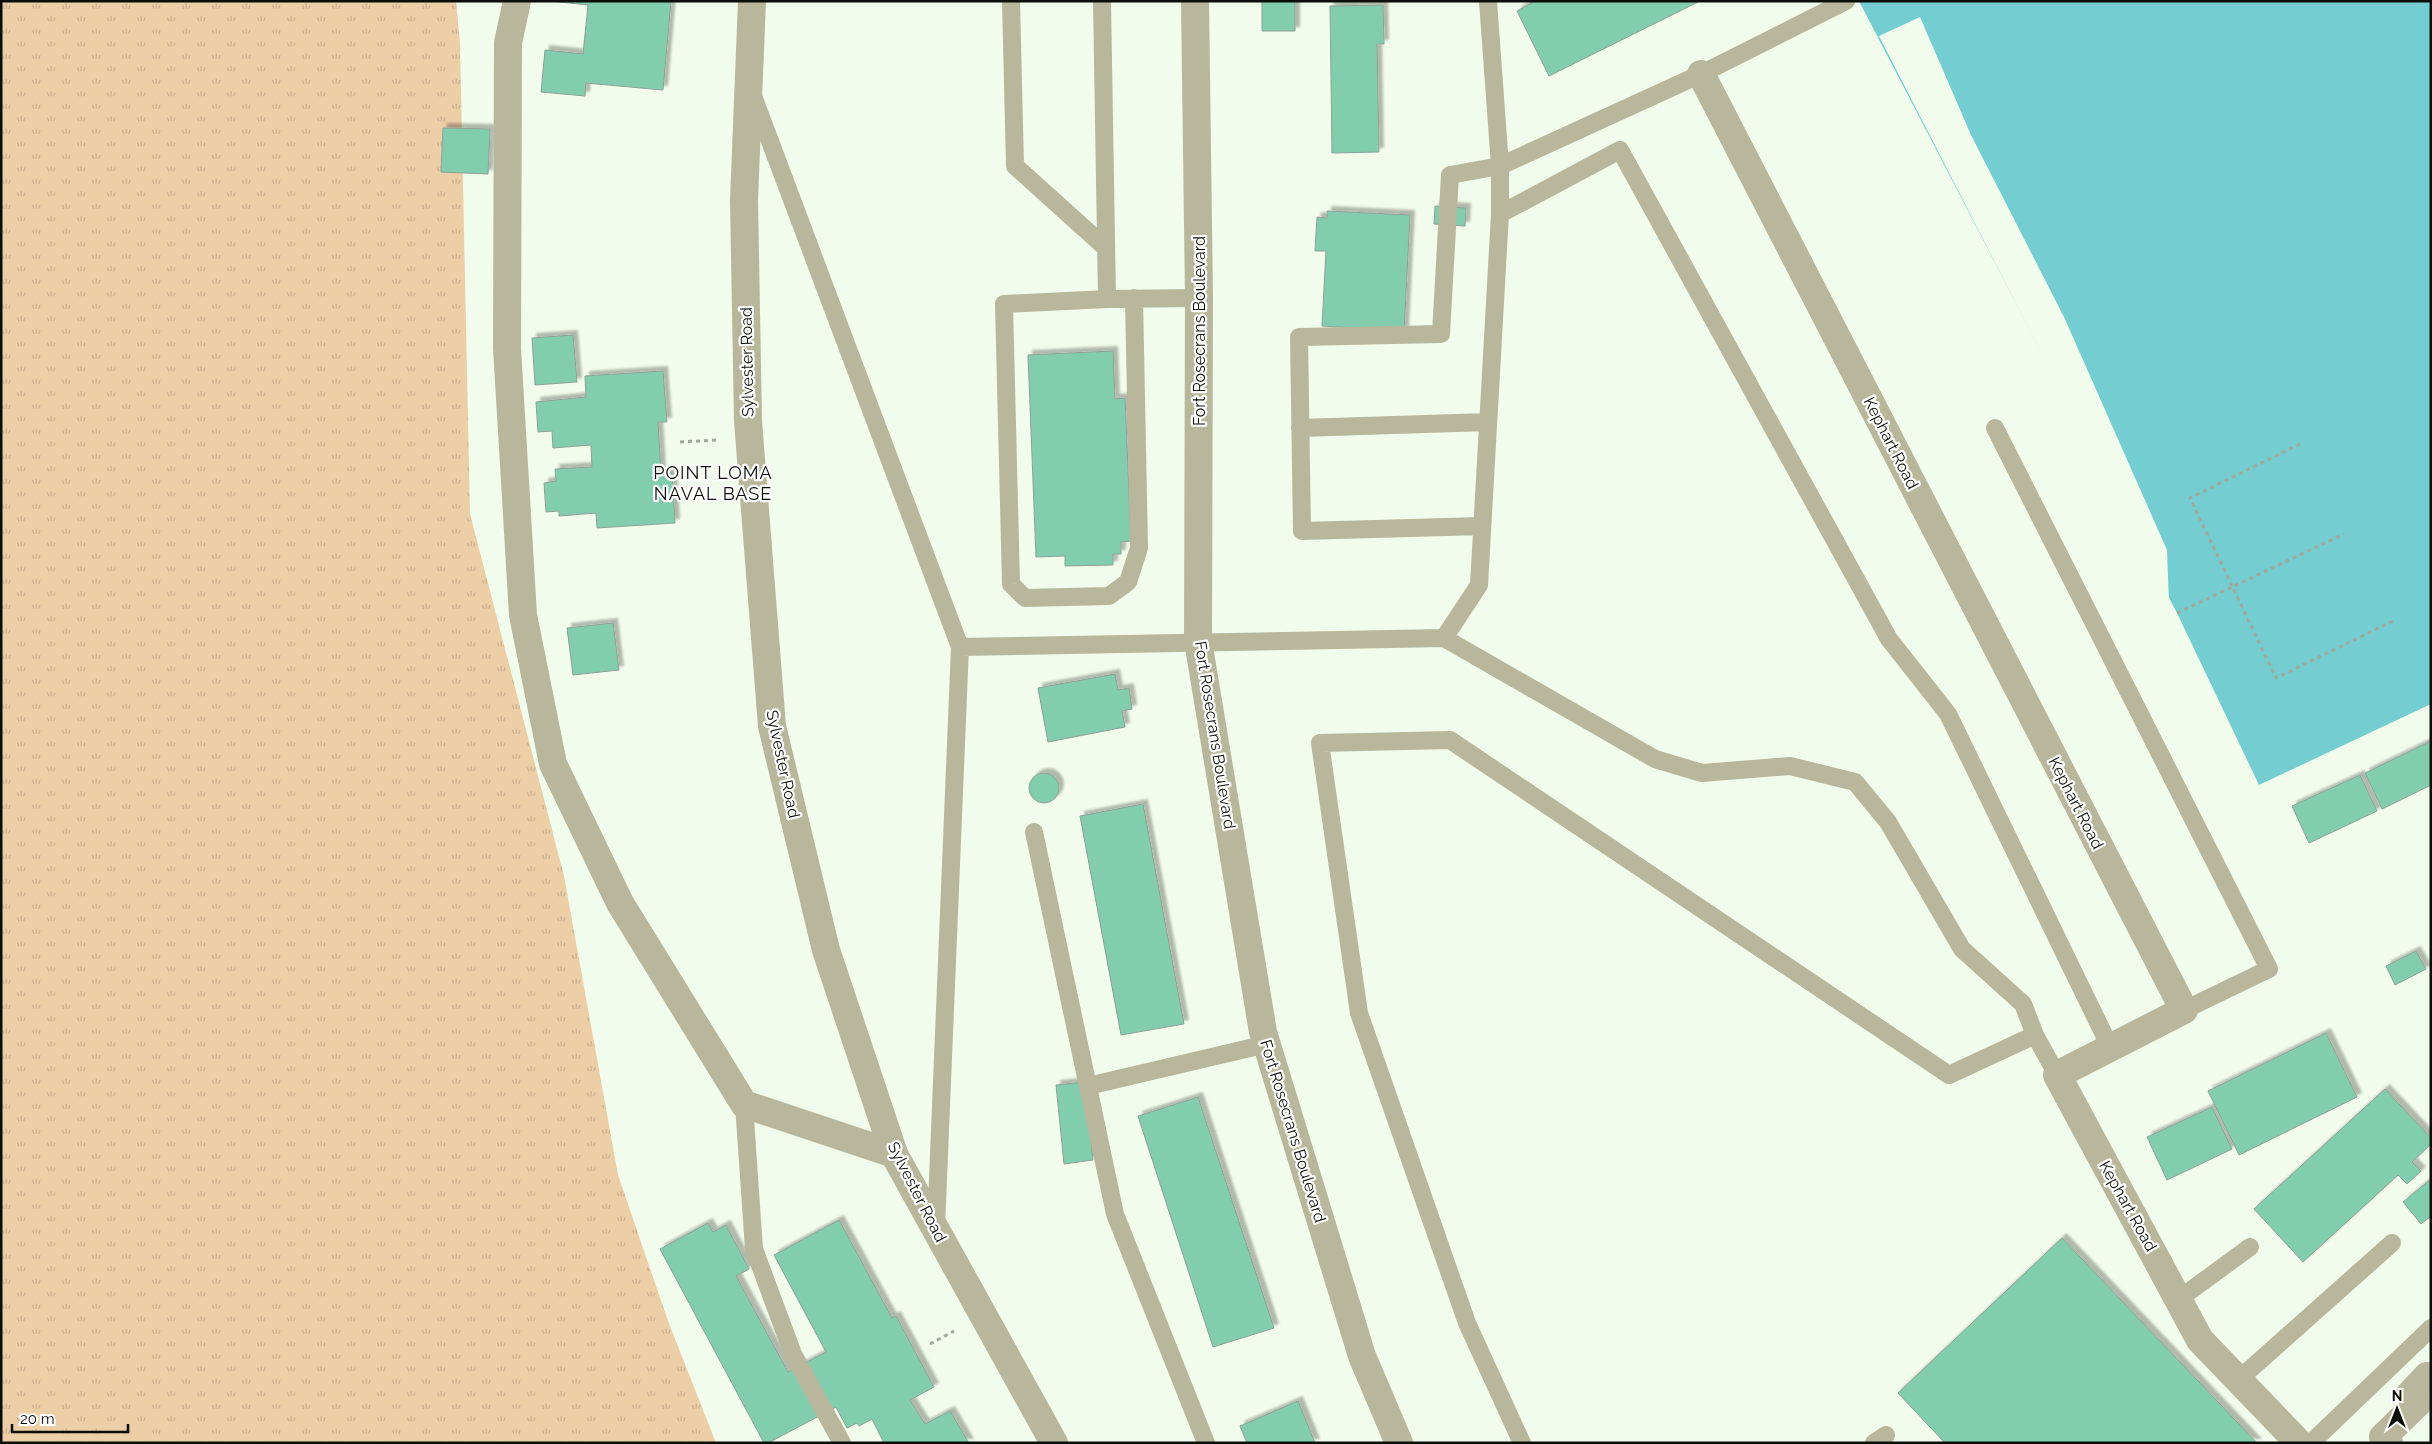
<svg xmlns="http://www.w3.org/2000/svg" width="2432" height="1444" font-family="Raleway,sans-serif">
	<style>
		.grass { fill: url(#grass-tufts) }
		.water { fill: #74cdd0 }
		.pier { fill: #f1fcec }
		.building { fill: #83cdaf; stroke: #8da097; filter: url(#shadow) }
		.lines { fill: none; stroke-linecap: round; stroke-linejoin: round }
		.path { stroke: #a1a99d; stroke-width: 3; stroke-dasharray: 4 4; stroke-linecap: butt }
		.service { stroke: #b8b79b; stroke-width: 18 }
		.pedestrian { stroke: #b8b79b; stroke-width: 28 }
		.minor { stroke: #b8b79b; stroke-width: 28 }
		.tertiary { stroke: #b8b79b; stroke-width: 28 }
		.labels { text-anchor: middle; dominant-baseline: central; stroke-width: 4.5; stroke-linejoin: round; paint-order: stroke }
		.street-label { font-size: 16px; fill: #0b0e09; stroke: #fff }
		.neighbourhood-label { font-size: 18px; letter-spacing: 1px; fill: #0b0e09; stroke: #fff }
	</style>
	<defs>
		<pattern id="grass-tufts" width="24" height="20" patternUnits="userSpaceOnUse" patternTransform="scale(1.25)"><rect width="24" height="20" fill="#eccea7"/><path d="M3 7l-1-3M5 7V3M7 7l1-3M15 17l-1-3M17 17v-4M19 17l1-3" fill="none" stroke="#c9b08e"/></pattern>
		<filter id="shadow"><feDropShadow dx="4.5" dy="-4.5" stdDeviation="1" flood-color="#0004"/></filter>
	</defs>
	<rect width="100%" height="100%" fill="#f1fcec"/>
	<!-- grass -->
	<path class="grass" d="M1 1H456L460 43 470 514 564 876 618 1175 668 1321 716 1443H1Z"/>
	<!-- water -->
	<path class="water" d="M1859 1H2431V704L2259 785 2177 613Z"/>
	<!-- pier -->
	<path class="pier" d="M1920 17 1971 135 2064 317 2167 550 2169 602 1879 36Z"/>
	<!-- building -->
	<path class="building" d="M671 1 663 90 586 83 585 96 541 92 545 50 583 54 588 5 550 1Z
		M1262 1H1295V31H1262Z
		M1535 1H1700L1549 76 1517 11Z
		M1383 5 1384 44H1377L1379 152 1332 153 1330 6Z
		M443 128 490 129 488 174 441 172Z
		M1435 206 1466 208 1465 226 1434 224Z
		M1327 211 1410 215 1404 331 1322 326 1326 251H1315L1317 217 1327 218Z
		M573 335 577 382 535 385 532 338Z
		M1113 351 1115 399 1125 398 1131 541 1121 542V554H1113V565L1065 566V556L1036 557 1028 355Z
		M663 371 667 422H658L661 473 672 472 675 523 597 528 596 513 559 516V511L546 512 544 483 556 481 555 469 592 467 591 445 553 448 552 431 538 432 536 402 586 397 585 376Z
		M613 623 619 670 573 675 567 628Z
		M1115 674 1118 690 1129 688 1132 709 1122 711 1125 727 1048 742 1038 688Z
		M2431 741V785L2382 809 2365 773Z
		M1029 788a15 15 0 1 1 30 0a15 15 0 1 1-30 0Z
		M2360 775 2377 811 2309 843 2292 806Z
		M1143 804 1184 1024 1121 1035 1080 816Z
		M2416 951 2426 969 2395 985 2386 966Z
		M2326 1033 2357 1097 2239 1155 2208 1091Z
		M1085 1082 1093 1160 1064 1164 1056 1085Z
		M2385 1089 2431 1138V1144L2412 1162 2421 1171 2407 1184 2398 1175 2303 1262 2254 1209Z
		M1198 1097 1274 1328 1213 1347 1138 1116Z
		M2212 1107 2232 1149 2167 1180 2147 1137Z
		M2431 1179V1216L2421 1224 2403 1202Z
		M839 1220 892 1318 896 1316 934 1387 910 1400 925 1424 950 1411 969 1443H884L872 1419 859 1426 857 1423 847 1428 836 1407 768 1443H764L660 1249 708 1223 713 1232 726 1225 749 1269 736 1276 788 1372 826 1352 774 1255Z
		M2062 1238 2257 1443H1945L1898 1393Z
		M1298 1401 1315 1443H1247L1240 1426Z"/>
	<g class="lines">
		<!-- path -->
		<path class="path" d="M680 442 717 440
			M2300 444 2190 498 2276 678 2395 620
			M2177 613 2344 534
			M930 1344 954 1331"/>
		<!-- service -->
		<path class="service" d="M1011 1 1015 166 1106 248
			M1102 1 1107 299 1004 304 1011 584 1025 598 1109 596 1128 582 1139 548 1134 298
			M753 96 960 647 936 1227
			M1500 214 1620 150 1889 639 1948 714 2110 1047
			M1107 299 1199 298
			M1300 428 1488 422
			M1995 428 2269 969 2184 1010
			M1482 526 1302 531 1299 337 1441 334 1450 175 1500 166 1488 1
			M1444 638 1655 759 1702 773 1790 766 1855 782 1888 822 1962 949 2023 1004 2035 1035 2057 1075
			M960 647 1444 638 1479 585 1500 214V166L1701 74 1846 1
			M1034 832 1115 1214 1206 1443
			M1088 1086 1267 1044
			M744 1104 754 1249 793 1354 842 1443
			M2179 1299 2250 1247
			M2237 1381 2392 1243
			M1522 1443 1467 1323 1359 1013 1320 743 1450 740 1949 1075 2035 1035
			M1874 1443 1886 1435
			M2311 1443 2431 1328"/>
		<!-- pedestrian -->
		<path class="pedestrian" d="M2389 1443 2383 1437 2419 1402 2410 1394 2427 1376 2431 1379"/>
		<!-- minor -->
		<path class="minor" d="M517 1 508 43 507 348 523 615 553 764 620 903 744 1104 894 1154
			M752 1 744 200 748 421 772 726 826 950 894 1154 1054 1443
			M1701 74 2184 1010 2057 1075 2200 1340 2299 1443"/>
		<!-- tertiary -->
		<path class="tertiary" d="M1195 1 1199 298 1198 641 1263 1032 1362 1356 1399 1443"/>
	</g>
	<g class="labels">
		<!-- street labels -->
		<g class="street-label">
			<text transform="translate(1199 331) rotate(-90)">Fort Rosecrans Boulevard</text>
			<text transform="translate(747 362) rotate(-91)">Sylvester Road</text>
			<text transform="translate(1891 443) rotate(63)">Kephart Road</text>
			<text transform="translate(1215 735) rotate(81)">Fort Rosecrans Boulevard</text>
			<text transform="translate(783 764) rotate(78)">Sylvester Road</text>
			<text transform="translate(2076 803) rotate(63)">Kephart Road</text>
			<text transform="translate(1293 1131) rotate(73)">Fort Rosecrans Boulevard</text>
			<text transform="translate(917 1192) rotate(63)">Sylvester Road</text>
			<text transform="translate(2128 1206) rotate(61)">Kephart Road</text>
		</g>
		<!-- neighbourhood labels -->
		<g class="neighbourhood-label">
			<text x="713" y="472">POINT LOMA<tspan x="713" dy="21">NAVAL BASE</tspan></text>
		</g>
	</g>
	<!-- border -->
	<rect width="2432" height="1444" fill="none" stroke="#0b0e09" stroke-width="5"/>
	<!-- north arrow -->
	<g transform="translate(2397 1409)" stroke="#ffffff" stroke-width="4" paint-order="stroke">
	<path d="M0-4L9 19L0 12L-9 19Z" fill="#0b0e09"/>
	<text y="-8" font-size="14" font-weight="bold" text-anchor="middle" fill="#0b0e09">N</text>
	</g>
	<!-- scale -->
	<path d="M12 1424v8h116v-8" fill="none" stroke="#0b0e09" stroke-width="2.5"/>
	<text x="20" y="1424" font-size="15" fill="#0b0e09" stroke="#ffffff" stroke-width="4" paint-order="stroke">20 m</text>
</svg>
